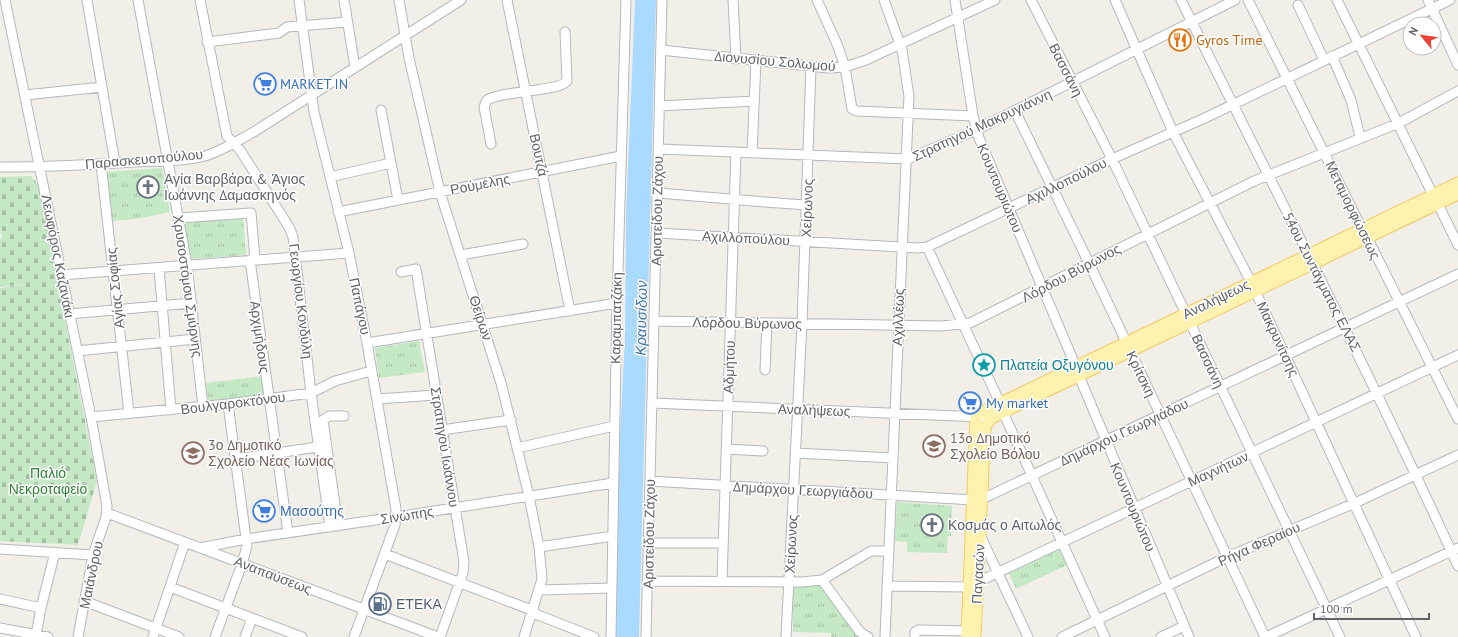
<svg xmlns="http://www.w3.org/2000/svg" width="1458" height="637" font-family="'PT Sans',sans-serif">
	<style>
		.grass { fill: url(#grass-tufts) }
		.cemetery { fill: url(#cemetery-stones) }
		.water { fill: #aadaff }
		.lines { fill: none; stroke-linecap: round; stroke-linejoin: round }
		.minor-casing { stroke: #b5b8bc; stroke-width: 11 }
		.major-casing { stroke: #f2c960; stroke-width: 13 }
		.minor { stroke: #fff; stroke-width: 9 }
		.major { stroke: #fff2af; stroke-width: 11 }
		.labels { text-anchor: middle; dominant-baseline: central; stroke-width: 3; stroke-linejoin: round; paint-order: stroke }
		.food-label { font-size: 14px; fill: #c56008; stroke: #fff; text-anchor: start }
		.street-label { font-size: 14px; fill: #5f6368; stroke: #fff }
		.shop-label { font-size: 14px; fill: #366cbe; stroke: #fff; text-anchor: start }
		.worship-label { font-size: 14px; fill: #5b616d; stroke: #fff; text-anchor: start }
		.culture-label { font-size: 14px; fill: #0d838f; stroke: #fff; text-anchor: start }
		.education-label { font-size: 14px; fill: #785e54; stroke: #fff; text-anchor: start }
		.park-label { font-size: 14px; fill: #348238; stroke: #fff }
		.service-label { font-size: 14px; fill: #4e5e75; stroke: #fff; text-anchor: start }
		.water-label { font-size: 15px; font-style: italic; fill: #4174aa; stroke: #fff }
	</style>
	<defs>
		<pattern id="grass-tufts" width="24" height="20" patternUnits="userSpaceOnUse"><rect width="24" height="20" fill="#c5e8c5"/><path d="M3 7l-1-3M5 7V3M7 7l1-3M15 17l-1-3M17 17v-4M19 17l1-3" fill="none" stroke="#a3c0a4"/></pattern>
		<pattern id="cemetery-stones" width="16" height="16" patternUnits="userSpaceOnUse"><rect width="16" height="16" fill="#c5e8c5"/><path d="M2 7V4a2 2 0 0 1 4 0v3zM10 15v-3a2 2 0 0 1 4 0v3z" fill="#a3c0a4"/></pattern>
	</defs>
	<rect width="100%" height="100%" fill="#f1efe8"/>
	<!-- grass -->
	<path class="grass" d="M162 168 170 212 136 219 112 221 106 172Z
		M243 215 246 255 190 259 183 219Z
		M419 341 425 372 379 378 375 348Z
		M264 376 266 397 208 404 206 383Z
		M897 502 952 506 951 536H948L947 553 907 552V542L895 541Z
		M1059 549 1067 565 1016 589 1009 573Z
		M823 584 861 637H831V633L793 632V587Z"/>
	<!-- cemetery -->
	<path class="cemetery" d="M31 176 38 185 97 481 78 545 0 541V288L26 284 0 287V239L2 238 0 228V177Z"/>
	<!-- water -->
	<path class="water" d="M635 0H656L639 637H615L620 435 625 337 626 215Z"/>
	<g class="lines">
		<!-- minor casing -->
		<g class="minor-casing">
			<path id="minor" d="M5 0 91 417 107 506 106 517 93 555 78 637
				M87 0 115 163
				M138 0 187 265 203 407
				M200 0 227 136 240 150 263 186 289 227 293 237 311 393 330 527
				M299 0 314 112 349 253 367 343 396 509 395 525 354 637
				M344 0 355 67
				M399 0 409 58 440 192 501 383 529 496 539 547 542 579 524 637
				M507 0 570 311
				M733 0 736 59
				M817 0 837 44 845 67 852 109 857 111 973 116
				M884 0 902 50 909 96 885 637
				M955 0 973 116 979 138 1076 367
				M1031 0 1112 159 1340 637
				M1115 0 1173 132 1251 282 1416 637
				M1181 0C1274 188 1371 375 1458 566
				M1248 0 1362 229
				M1337 0 1433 195
				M1428 0 1458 65
				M1298 5 1324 60
				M207 42 279 33 287 27 347 22
				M661 50 828 68 845 67 866 60 995 0
				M1332 56 1351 100 1360 137
				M25 95 102 87
				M660 106 754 101
				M381 110 398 200
				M1015 111 1089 263 1265 637
				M491 144 484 107 487 100C504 90 559 92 567 81L565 32
				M659 149 908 159 976 130 1235 0
				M752 153 756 60
				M101 164 129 413
				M0 167C44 167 88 165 132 162 155 161 182 162 205 156 222 151 237 141 252 133L461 0
				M330 177 391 163
				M658 193C708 197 757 202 807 205
				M1438 204 1458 245
				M338 212 621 156
				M179 218 251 213 255 259
				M657 233 918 248 927 247 1112 159 1205 118 1450 0
				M1367 237 1458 419
				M927 247 1000 403
				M461 255 523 244
				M250 260 288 533
				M159 268 171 410
				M401 272 416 269 464 562 463 573 440 637
				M61 275 349 253
				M69 314 192 303
				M655 321 941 326 970 323 1254 181 1399 123 1458 91
				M367 343 617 303
				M77 351 195 339
				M765 370 767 324
				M1079 376 1189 637
				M377 399 436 395
				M652 403 982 417
				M1003 412 1105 637
				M91 417 228 404 311 393 335 381 371 371
				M442 430 511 420
				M517 448 614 426
				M726 449 763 451
				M795 453 893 458
				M236 459 324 446
				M650 481 973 500 982 499 1458 274
				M107 513 438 637
				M338 526 323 420 329 416H344
				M980 535 1028 637
				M648 543H723
				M539 547 613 536
				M200 548 246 539 396 517 613 483
				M0 549 93 555
				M385 554 534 611
				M822 580 860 632 868 637
				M647 581 802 582 822 580 871 551H888
				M722 581 736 152
				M978 582 1458 355
				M887 586 969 587 970 582
				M170 587 302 637
				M540 590 612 588
				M0 599 41 608
				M84 601 179 637
				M533 613 594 637
				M0 628 48 637
				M36 635 41 608 55 552
				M153 637 185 542
				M215 637 242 564 247 546 228 404
				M245 637 252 618
				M611 637 617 303 626 0
				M646 637 662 0
				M786 637 802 324 811 66
				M915 637V632L918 630 968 631
				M1062 637 1227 557 1355 503 1458 455
				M1161 637 1184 626
				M1266 637 1458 548"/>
		</g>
		<!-- major casing -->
		<g class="major-casing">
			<path id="major" d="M967 637 976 417 978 414 1458 183
				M975 637 985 427 990 419 1003 412 1458 194"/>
		</g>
		<!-- minor -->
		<use href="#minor" class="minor"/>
		<!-- major -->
		<use href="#major" class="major"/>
	</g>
	<!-- icons -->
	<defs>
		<g id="restaurant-ring" transform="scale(1.15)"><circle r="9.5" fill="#fff" stroke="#e8710a" stroke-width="1.5"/><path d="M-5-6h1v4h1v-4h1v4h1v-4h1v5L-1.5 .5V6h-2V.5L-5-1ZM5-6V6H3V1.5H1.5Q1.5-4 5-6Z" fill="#e8710a"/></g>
		<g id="supermarket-ring" transform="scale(1.15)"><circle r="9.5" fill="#fff" stroke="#3f7fe0" stroke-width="1.5"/><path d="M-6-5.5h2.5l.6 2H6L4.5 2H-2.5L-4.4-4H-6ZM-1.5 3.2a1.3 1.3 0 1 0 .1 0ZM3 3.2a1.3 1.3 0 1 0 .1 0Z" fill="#3f7fe0"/></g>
		<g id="church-ring" transform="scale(1.15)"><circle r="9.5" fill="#fff" stroke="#6b7280" stroke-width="1.5"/><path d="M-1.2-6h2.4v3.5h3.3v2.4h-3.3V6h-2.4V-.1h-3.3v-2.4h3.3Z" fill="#6b7280"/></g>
		<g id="sight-ring" transform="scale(1.15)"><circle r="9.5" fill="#fff" stroke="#0f9aa8" stroke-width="1.5"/><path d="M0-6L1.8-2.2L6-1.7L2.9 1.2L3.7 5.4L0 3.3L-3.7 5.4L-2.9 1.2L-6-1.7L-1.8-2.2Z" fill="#0f9aa8"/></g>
		<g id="school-ring" transform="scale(1.15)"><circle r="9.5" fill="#fff" stroke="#8d6e63" stroke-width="1.5"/><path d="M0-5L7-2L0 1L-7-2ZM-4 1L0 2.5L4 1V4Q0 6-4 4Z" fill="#8d6e63"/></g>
		<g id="fuel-ring" transform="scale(1.15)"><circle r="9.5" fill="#fff" stroke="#5c6f8a" stroke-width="1.5"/><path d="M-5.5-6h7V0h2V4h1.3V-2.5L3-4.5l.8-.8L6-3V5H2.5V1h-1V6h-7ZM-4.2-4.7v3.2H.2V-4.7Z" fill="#5c6f8a"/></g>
	</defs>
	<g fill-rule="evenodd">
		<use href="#restaurant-ring" x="1180" y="40"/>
		<use href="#supermarket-ring" x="265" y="84"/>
		<use href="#church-ring" x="148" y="187"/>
		<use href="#sight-ring" x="984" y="365"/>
		<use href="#supermarket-ring" x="970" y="403"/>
		<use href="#school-ring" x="934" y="446"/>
		<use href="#school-ring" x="193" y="453"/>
		<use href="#supermarket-ring" x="264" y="511"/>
		<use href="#church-ring" x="932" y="525"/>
		<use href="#fuel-ring" x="380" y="604"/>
	</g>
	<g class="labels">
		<!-- food labels -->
		<g class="food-label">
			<text x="1196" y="40">Gyros Time</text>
		</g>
		<!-- street labels -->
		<g class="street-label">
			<text transform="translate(775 61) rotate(5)">Διονυσίου Σολωμού</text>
			<text transform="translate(1066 70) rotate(63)">Βασσάνη</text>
			<text transform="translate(982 125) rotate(-25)">Στρατηγού Μακρυγιάννη</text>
			<text transform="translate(539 155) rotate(78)">Βουτζά</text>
			<text transform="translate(144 159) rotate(-5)">Παρασκευοπούλου</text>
			<text transform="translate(1066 181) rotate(-26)">Αχιλλοπούλου</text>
			<text transform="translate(480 184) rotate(-11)">Ρούμελης</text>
			<text transform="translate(1000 188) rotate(67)">Κουντουριώτου</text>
			<text transform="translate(807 208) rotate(-88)">Χείρωνος</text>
			<text transform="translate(1353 210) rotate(64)">Μεταμορφώσεως</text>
			<text transform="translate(657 211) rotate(-89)">Αριστείδου Ζάχου</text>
			<text transform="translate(746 238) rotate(3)">Αχιλλοπούλου</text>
			<text transform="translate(58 256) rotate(79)">Λεωφόρος Καζανάκι</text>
			<text transform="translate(1071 273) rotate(-28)">Λόρδου Βύρωνος</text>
			<text transform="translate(1322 282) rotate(63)">54ου Συντάγματος ΕΛΑΣ</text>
			<text transform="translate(188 286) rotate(82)">Χρυσοστόμου Σμύρνης</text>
			<text transform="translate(115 288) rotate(-96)">Αγίας Σοφίας</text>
			<text transform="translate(1216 299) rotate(-26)">Αναλήψεως</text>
			<text transform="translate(301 301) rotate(83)">Γεωργίου Κονδύλη</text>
			<text transform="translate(360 306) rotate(78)">Παπάγου</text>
			<text transform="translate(898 317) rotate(-88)">Αχιλλέως</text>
			<text transform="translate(481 318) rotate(72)">Θείρων</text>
			<text transform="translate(616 318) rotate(-89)">Καραμπατζάκη</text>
			<text transform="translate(747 323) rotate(1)">Λόρδου Βύρωνος</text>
			<text transform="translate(260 337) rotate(82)">Αρχιμήδους</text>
			<text transform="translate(1278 339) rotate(65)">Μακρυνίτσης</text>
			<text transform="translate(1208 361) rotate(65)">Βασσάνη</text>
			<text transform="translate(729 367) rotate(-88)">Αδμήτου</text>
			<text transform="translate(1141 374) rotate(64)">Κρίτσκη</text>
			<text transform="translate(233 403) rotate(-7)">Βουλγαροκτόνου</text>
			<text transform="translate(814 410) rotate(2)">Αναλήψεως</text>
			<text transform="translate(1124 432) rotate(-25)">Δημάρχου Γεωργιάδου</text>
			<text transform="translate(445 447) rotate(81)">Στρατηγού Ιωάννου</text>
			<text transform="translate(1218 469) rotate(-25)">Μαγνήτων</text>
			<text transform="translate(803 490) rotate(3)">Δημάρχου Γεωργιάδου</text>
			<text transform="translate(1133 507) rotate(67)">Κουντουριώτου</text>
			<text transform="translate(407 515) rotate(-9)">Σινώπης</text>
			<text transform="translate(649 534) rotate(-89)">Αριστείδου Ζάχου</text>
			<text transform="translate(791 544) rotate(-87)">Χείρωνος</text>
			<text transform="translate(1259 544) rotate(-24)">Ρήγα Φεραίου</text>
			<text transform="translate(978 574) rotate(-87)">Παγασών</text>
			<text transform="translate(91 575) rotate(-78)">Μαιάνδρου</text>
			<text transform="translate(273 575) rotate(21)">Αναπαύσεως</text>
		</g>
		<!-- shop labels -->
		<g class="shop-label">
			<text x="280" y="84">MARKET IN</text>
			<text x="986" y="403">My market</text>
			<text x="280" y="511">Μασούτης</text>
		</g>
		<!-- worship labels -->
		<g class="worship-label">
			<text x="164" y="179">Αγία Βαρβάρα &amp; Άγιος<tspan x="164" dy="16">Ιωάννης Δαμασκηνός</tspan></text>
			<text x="948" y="525">Κοσμάς ο Αιτωλός</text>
		</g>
		<!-- culture labels -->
		<g class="culture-label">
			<text x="1000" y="365">Πλατεία Οξυγόνου</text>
		</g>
		<!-- education labels -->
		<g class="education-label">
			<text x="950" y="438">13o Δημοτικό<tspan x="950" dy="16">Σχολείο Βόλου</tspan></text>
			<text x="208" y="445">3ο Δημοτικό<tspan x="208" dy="16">Σχολείο Νέας Ιωνίας</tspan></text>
		</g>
		<!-- park labels -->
		<g class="park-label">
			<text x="48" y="473">Παλιό<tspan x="48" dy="16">Νεκροταφείο</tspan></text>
		</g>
		<!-- service labels -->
		<g class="service-label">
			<text x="396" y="604">ΕΤΕΚΑ</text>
		</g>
		<!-- water labels -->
		<g class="water-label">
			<text transform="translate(641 318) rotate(-89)">Κραυσίδων</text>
		</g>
	</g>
	<!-- north arrow -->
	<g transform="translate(1422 36) rotate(299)"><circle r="19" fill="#ffffff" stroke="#bfc1c3"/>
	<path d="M0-3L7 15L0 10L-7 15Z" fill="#ea4335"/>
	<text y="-6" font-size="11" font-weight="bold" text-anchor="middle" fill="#5f6368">N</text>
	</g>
	<!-- scale -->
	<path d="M1314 613v6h115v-6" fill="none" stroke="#5f6368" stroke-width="2"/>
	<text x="1320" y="613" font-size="12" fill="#5f6368" stroke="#ffffff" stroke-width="3" paint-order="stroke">100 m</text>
</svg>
